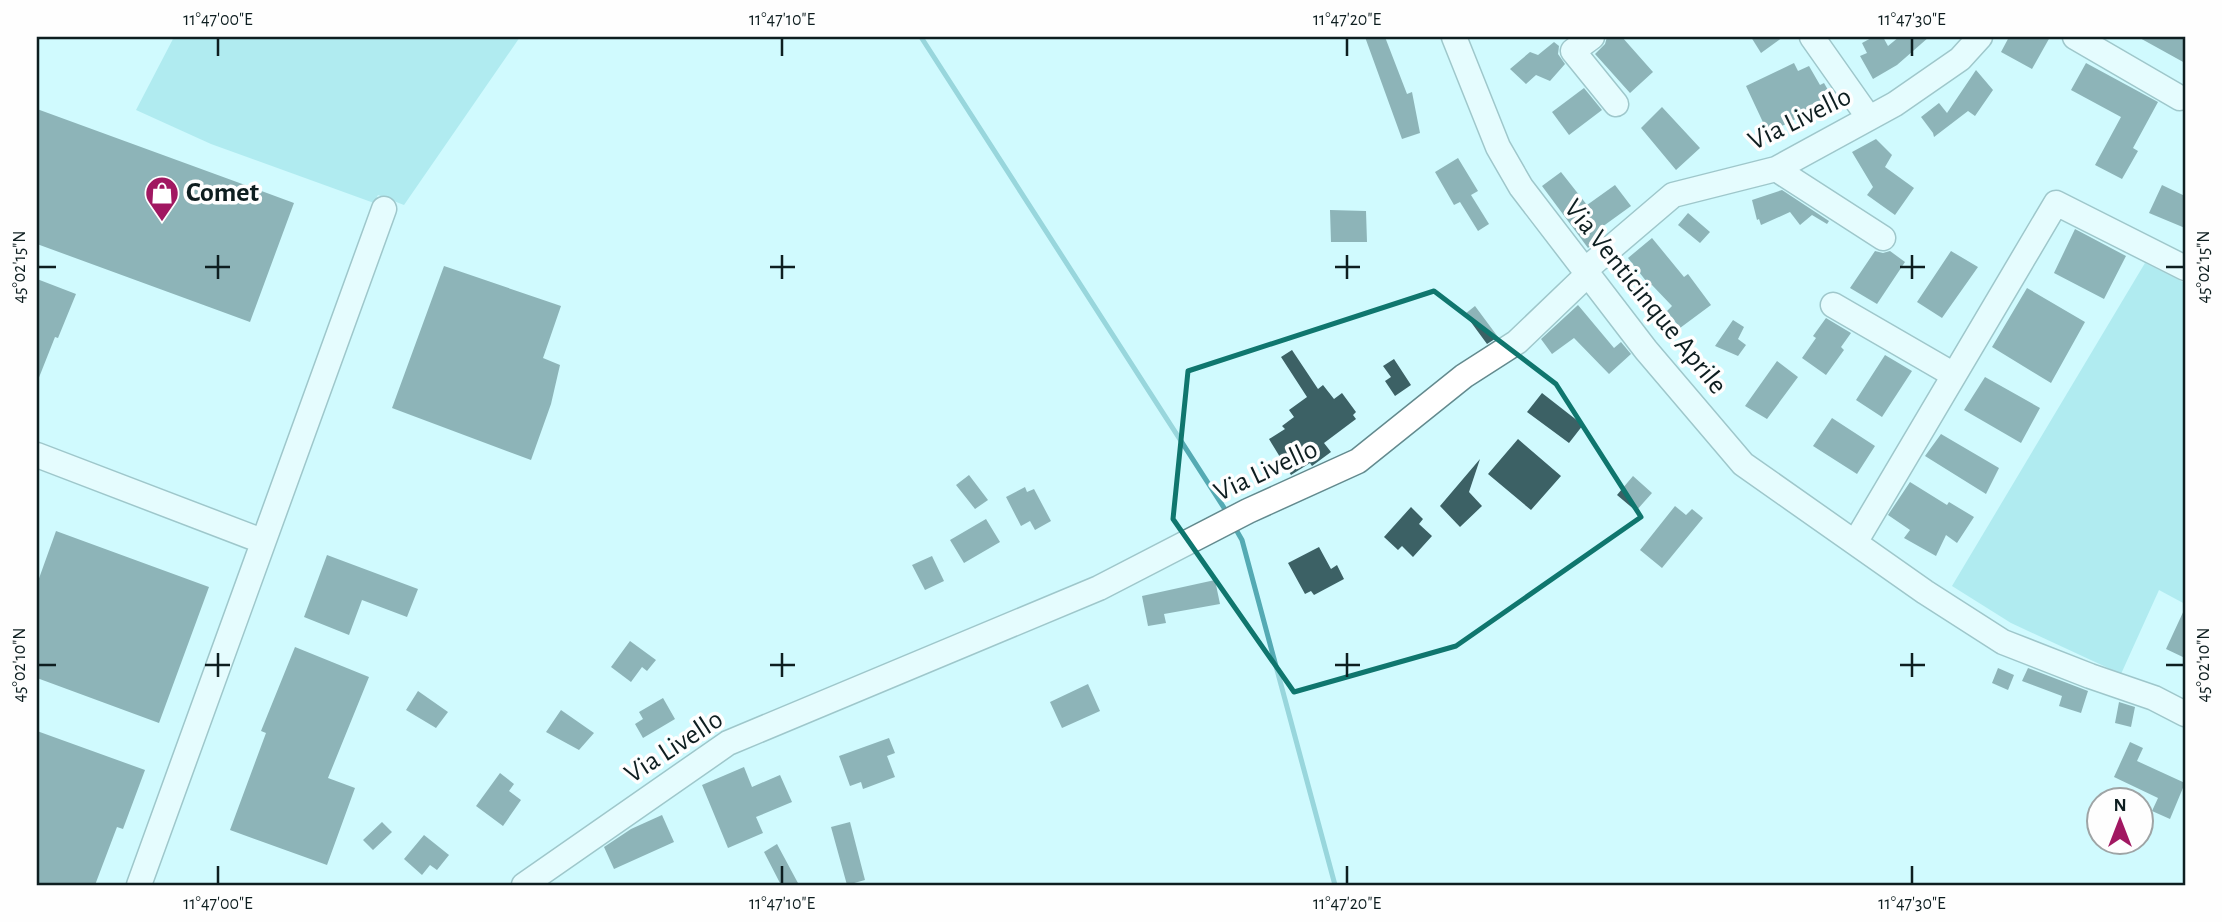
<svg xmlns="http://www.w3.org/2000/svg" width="2222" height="922" font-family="'Alegreya Sans',sans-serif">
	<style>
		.green { fill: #8ad9e1 }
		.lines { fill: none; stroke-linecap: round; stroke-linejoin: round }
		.stream { stroke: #54aab3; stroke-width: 5 }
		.building { fill: #3c6165 }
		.minor-casing { stroke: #638a8e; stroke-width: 27 }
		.minor { stroke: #fff; stroke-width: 24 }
		.marked { fill: none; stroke: #0f766e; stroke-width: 5; stroke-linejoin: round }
		.ticks { fill: none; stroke: #0e1e20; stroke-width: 2.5 }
		.labels { text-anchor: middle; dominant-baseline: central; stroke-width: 7; stroke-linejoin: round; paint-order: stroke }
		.street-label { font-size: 28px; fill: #0e1e20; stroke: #fefefe }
		.poi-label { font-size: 28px; font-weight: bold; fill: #0e1e20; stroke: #fefefe; text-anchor: start }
		.neatline { fill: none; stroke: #0e1e20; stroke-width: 2.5 }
		.ticks-label { font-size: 18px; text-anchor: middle; fill: #0e1e20 }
	</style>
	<rect width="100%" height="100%" fill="#d0fafe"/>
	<!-- green -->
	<path class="green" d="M174 37H520L404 205 378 195 374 203 211 144 136 110Z
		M2145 263 2185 283V604L2159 590 2121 674 2011 623 1952 586Z"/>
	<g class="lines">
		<!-- stream -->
		<path class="stream" d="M921 37 1228 514
			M1234 526 1242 540 1335 885"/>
	</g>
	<!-- building -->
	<path class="building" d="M1365 37H1385L1407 94 1412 92 1420 133 1402 139Z
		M1607 37H1622L1653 72 1630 93 1595 54 1605 44Z
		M1751 37H1783L1761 53Z
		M1873 37H1883L1888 46 1899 37H1929L1897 65 1873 79 1860 56 1867 53 1862 43Z
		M2009 37H2050L2032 69 2001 52Z
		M2138 37H2185V63Z
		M1554 42 1559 46 1558 54 1565 64 1550 81 1536 75 1526 84 1510 69 1530 52 1538 55Z
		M1794 63 1798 71 1809 66 1820 85 1824 83 1836 104 1824 110 1821 106 1768 133 1746 86Z
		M2086 63 2158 102 2133 148 2138 151 2122 179 2095 165 2121 117 2071 90Z
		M1976 70 1993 90 1975 116 1968 111 1934 137 1933 133 1921 117 1939 103 1947 113Z
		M1584 88 1602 110 1569 135 1552 112Z
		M1662 107 1700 148 1676 170 1641 128Z
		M37 109 294 203 250 322 37 244Z
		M1876 139 1892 155 1885 167 1914 188 1895 215 1867 195 1873 187 1852 152Z
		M1458 158 1478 191 1471 195 1489 224 1478 231 1460 202 1454 205 1435 172Z
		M1561 172 1587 205 1615 185 1631 206 1602 227 1606 232 1588 248 1542 186Z
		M2162 185 2185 196V228L2149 213Z
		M1782 190 1829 221 1827 224 1812 215 1800 225 1790 212 1761 225 1759 219 1757 220 1752 200Z
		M1330 210 1366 211 1367 242H1331Z
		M1688 213 1710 232 1700 243 1678 225Z
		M2075 229 2126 256 2104 299 2054 273Z
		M1652 238 1684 277 1688 274 1711 305 1680 328 1667 311 1672 306 1652 285 1650 286 1628 258Z
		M1875 251 1883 253 1890 251 1905 262 1877 304 1850 288Z
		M1951 251 1978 267 1942 318 1917 302Z
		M444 266 561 306 543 358 560 365 551 404 531 460 392 408Z
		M37 279 76 294 58 338 55 337 38 380Z
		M2027 288 2085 322 2051 383 1992 347Z
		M1578 305 1614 348 1621 342 1631 354 1609 374 1574 338 1552 354 1541 339Z
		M1475 306 1498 337 1487 344 1465 314Z
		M1826 318 1851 333 1841 347 1844 350 1826 375 1802 358 1816 338 1813 336Z
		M1733 320 1744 327 1738 339 1746 345 1738 356 1715 346Z
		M1292 350 1318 389 1323 385 1334 399 1342 393 1356 412 1353 415 1356 419 1324 443 1331 452 1312 466 1310 463 1291 475 1269 439 1285 429 1282 426 1294 417 1289 410 1307 397 1281 357Z
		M1885 355 1912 371 1882 417 1856 400Z
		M1394 359 1411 385 1395 396 1385 381 1391 377 1383 366Z
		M1777 361 1798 377 1767 419 1745 406Z
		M1985 377 2040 408 2021 443 1964 410Z
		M1542 393 1583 425 1569 443 1527 412Z
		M1832 418 1875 446 1857 474 1813 446Z
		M1941 434 1999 468 1986 494 1925 456Z
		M1518 439 1561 476 1531 510 1488 474Z
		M1480 459 1469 492 1482 506 1460 527 1440 506Z
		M969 475 988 500 975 509 956 485Z
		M1633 476 1652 493 1636 511 1617 495Z
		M1910 482 1947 505 1949 502 1974 517 1957 543 1946 535 1936 556 1904 538 1910 530 1888 515Z
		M1025 487 1027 492 1034 489 1051 521 1035 530 1030 521 1021 526 1006 497Z
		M1675 506 1686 515 1692 509 1703 518 1662 568 1640 550Z
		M1411 507 1423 519 1419 524 1432 536 1413 557 1402 546 1398 550 1384 537Z
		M986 519 1000 542 964 563 950 540Z
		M56 531 209 587 159 723 37 678V584Z
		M1319 547 1331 569 1337 565 1344 579 1314 595 1311 591 1305 594 1288 563Z
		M327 555 418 589 407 617 362 600 349 635 304 617Z
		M932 556 944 581 925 590 912 565Z
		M1215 580 1220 604 1164 614 1166 623 1148 626 1142 596Z
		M2185 608V658L2166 649Z
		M630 641 656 660 647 671 642 667 631 682 611 667Z
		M295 647 369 677 328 778 355 788 327 865 230 830 266 733 261 731Z
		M1998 668 2014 675 2008 690 1992 683Z
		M2028 668 2088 691 2081 713 2059 706 2062 696 2022 681Z
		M1088 684 1100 711 1062 728 1050 702Z
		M418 691 448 712 436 728 406 710Z
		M663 698 675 719 643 738 635 724 643 719 639 712Z
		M2119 702 2135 707 2131 727 2115 723Z
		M561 710 594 733 579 750 546 732Z
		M37 731 145 770 123 829 117 827 95 885H37Z
		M889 738 895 753 887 756 895 777 863 789 861 782 850 786 839 756Z
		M2130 742 2143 748 2137 761 2185 783 2170 819 2152 811 2158 798 2114 777Z
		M744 767 752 787 780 775 792 802 756 817 763 833 728 848 702 785Z
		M500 773 514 784 509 791 521 800 503 826 476 806Z
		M662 815 674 842 614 869 604 847 631 829Z
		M382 822 392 832 373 850 363 840Z
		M850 822 865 880 847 885 831 827Z
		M424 835 449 855 437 870 430 865 422 875 404 859Z
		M777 844 799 885H781L764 852Z"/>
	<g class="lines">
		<!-- minor casing -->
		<g class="minor-casing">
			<path id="minor" d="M1454 37 1498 147 1521 187 1646 350 1743 464 1925 592 2003 642 2090 676 2154 698 2185 714
				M1592 37 1573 51 1616 104
				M1812 37 1869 118
				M2075 37 2180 98
				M1776 169 1883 238
				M1833 305 1954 375
				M37 455 262 541
				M1856 541 2056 203 2185 268
				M139 885 384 209
				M524 885 728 743 1099 588 1248 511 1358 461 1464 376 1517 342 1587 275 1591 265 1673 195 1776 169 1895 104 1960 59 1980 37"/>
		</g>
		<!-- minor -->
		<use href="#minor" class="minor"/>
	</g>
	<!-- marked area -->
	<path d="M0 0H2222V922H0ZM1434 291 1556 384 1641 517 1456 646 1294 692 1173 519 1188 371Z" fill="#d0fafe" fill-opacity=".55" fill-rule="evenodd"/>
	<path class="marked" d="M1434 291 1556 384 1641 517 1456 646 1294 692 1173 519 1188 371Z"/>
	<!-- ticks -->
	<path class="ticks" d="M218 38V56M782 38V56M1347 38V56M1912 38V56M218 255V279M782 255V279M1347 255V279M1912 255V279M38 267H56M205 267H230M770 267H795M1335 267H1360M1900 267H1925M2166 267H2184M218 653V677M782 653V677M1347 653V677M1912 653V677M38 665H56M205 665H230M770 665H795M1335 665H1360M1900 665H1925M2166 665H2184M218 866V884M782 866V884M1347 866V884M1912 866V884"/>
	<!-- icons -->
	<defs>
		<g id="shop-pin" transform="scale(1.75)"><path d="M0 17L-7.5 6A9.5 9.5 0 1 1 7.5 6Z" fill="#a11761" stroke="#fefefe"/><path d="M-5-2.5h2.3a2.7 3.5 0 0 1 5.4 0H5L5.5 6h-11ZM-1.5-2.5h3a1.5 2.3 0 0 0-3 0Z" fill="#fff"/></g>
	</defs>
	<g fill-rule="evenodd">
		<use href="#shop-pin" x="162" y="193"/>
	</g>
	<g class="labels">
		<!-- street labels -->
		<g class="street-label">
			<text transform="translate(1800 119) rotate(-26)">Via Livello</text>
			<text transform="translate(1645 297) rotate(51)">Via Venticinque Aprile</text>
			<text transform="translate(1266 471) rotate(-25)">Via Livello</text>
			<text transform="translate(674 747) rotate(-33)">Via Livello</text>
		</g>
		<!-- poi labels -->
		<g class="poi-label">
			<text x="186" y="193">Comet</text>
		</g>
	</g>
	<!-- border -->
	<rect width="2222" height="922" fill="none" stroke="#fefefe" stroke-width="77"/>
	<!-- north arrow -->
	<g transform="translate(2120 821)"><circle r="33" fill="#fefefe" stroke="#9ea4a5" stroke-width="2"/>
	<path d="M0-5L12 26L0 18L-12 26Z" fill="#a11761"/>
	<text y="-10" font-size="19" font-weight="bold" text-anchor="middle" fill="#0e1e20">N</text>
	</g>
	<rect x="38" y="38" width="2146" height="846" class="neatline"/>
	<g class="ticks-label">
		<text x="218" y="25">11°47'00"E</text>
		<text x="782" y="25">11°47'10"E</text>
		<text x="1347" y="25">11°47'20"E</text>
		<text x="1912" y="25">11°47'30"E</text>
		<text transform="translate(19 267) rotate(-90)" y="6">45°02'15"N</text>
		<text transform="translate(2203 267) rotate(-90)" y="6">45°02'15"N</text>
		<text transform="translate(19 665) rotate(-90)" y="6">45°02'10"N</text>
		<text transform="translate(2203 665) rotate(-90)" y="6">45°02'10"N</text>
		<text x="218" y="909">11°47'00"E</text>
		<text x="782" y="909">11°47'10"E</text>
		<text x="1347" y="909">11°47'20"E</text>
		<text x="1912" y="909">11°47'30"E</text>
	</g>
</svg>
